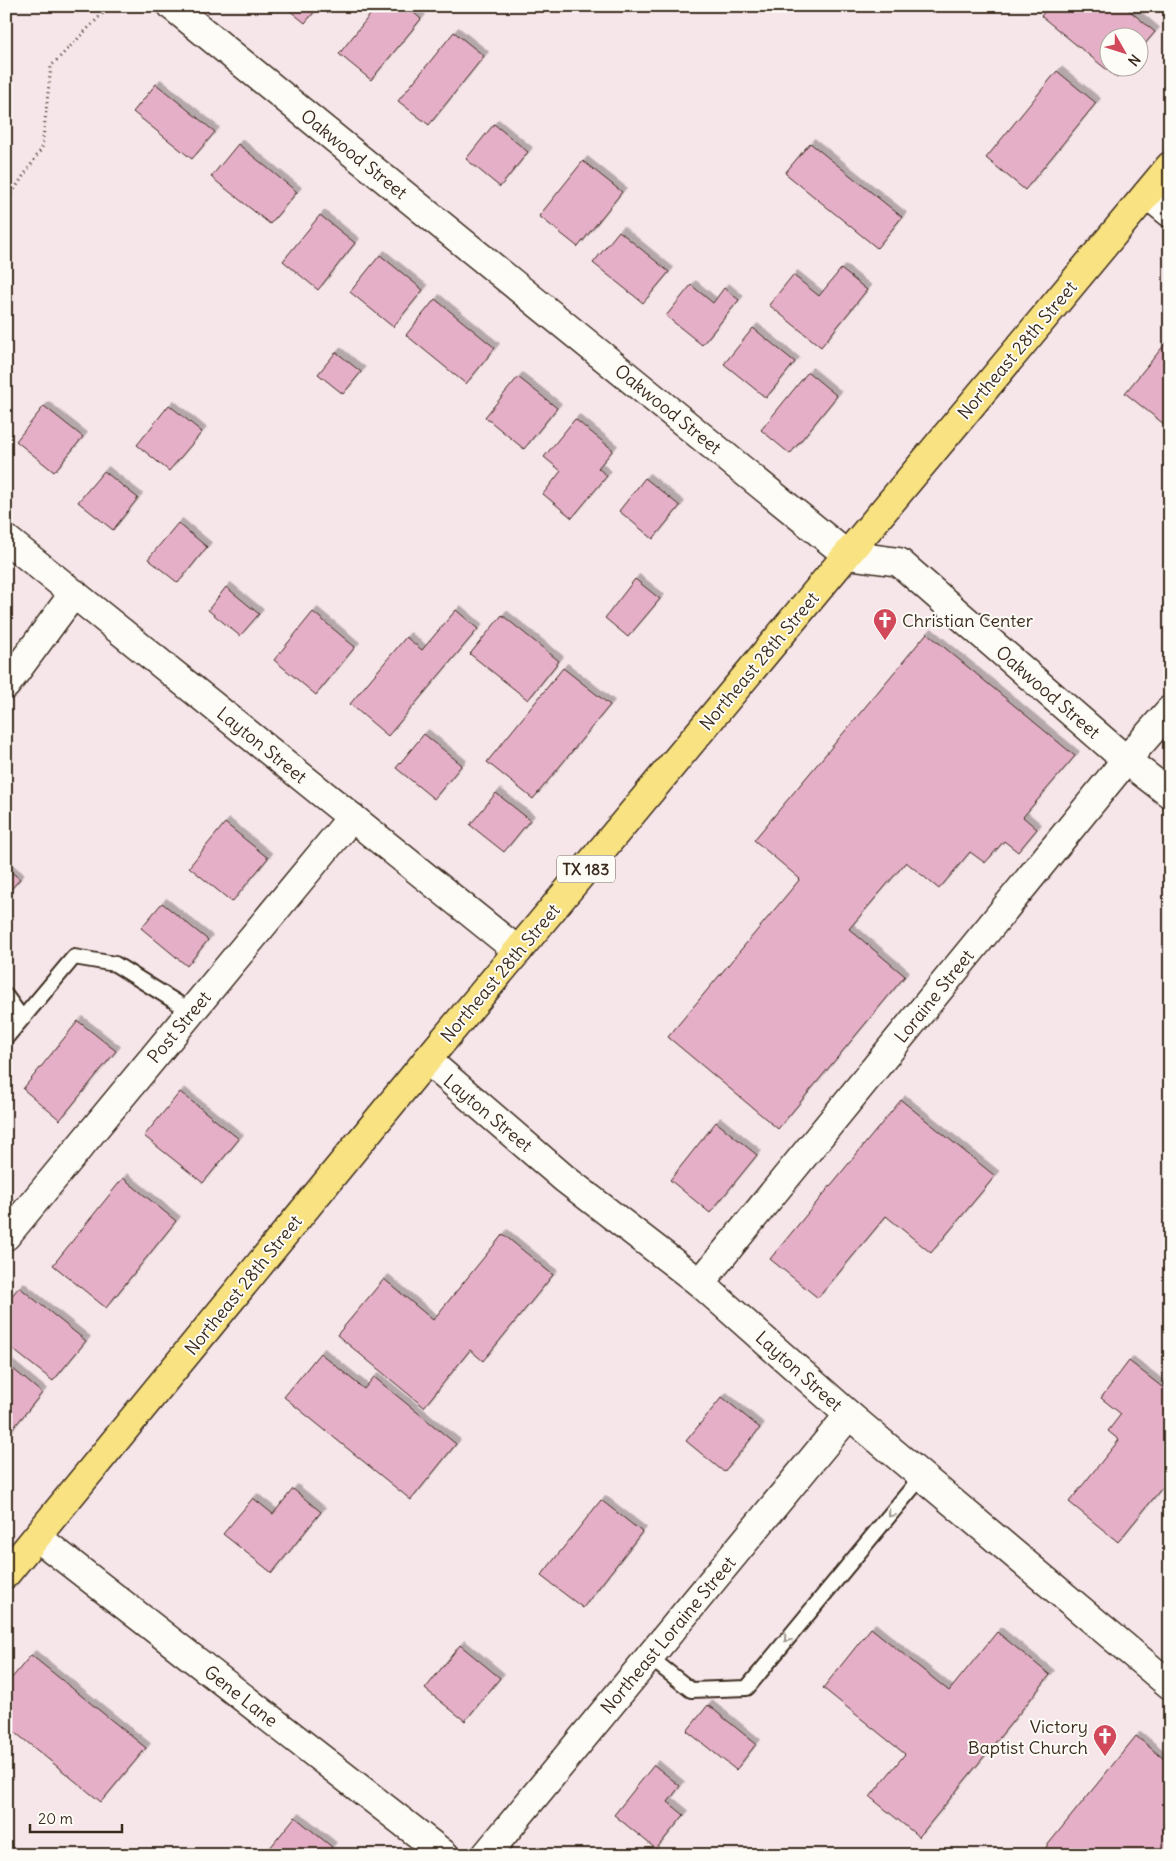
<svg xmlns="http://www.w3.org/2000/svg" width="1176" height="1861" font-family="Delius,sans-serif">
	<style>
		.building { fill: #e5afc7; stroke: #3b2a1e; filter: url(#shadow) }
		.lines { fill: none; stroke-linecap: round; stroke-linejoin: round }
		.lane-casing { stroke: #3b2a1e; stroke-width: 18 }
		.street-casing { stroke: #3b2a1e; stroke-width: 31 }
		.secondary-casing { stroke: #3b2a1e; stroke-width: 31 }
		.primary-casing { stroke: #3b2a1e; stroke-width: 31 }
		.path { stroke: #3b2a1e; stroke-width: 3; stroke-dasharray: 1 4; stroke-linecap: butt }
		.lane { stroke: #fdfcf7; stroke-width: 14 }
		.street { stroke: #fdfcf7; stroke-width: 28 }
		.secondary { stroke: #fdfcf7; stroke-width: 28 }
		.primary { stroke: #f8e281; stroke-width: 28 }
		.oneway { stroke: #9c938a }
		.labels { text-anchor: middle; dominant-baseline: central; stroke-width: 4; stroke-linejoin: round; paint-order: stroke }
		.shield { fill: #fdfcf7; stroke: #75695f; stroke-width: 1 }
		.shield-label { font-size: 16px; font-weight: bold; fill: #3b2a1e }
		.street-label { font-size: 18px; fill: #3b2a1e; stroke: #fdfcf7 }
		.poi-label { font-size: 18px; fill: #3b2a1e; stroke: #fdfcf7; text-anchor: start }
	</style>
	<defs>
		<filter id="shadow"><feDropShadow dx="4.5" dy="-4.5" stdDeviation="0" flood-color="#0004"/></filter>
	</defs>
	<rect width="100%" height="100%" fill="#f6e5e9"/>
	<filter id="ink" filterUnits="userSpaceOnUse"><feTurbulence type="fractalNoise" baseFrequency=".02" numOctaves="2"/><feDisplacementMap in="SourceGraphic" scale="10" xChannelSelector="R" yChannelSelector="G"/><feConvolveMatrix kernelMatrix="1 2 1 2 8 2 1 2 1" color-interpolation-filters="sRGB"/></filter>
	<g filter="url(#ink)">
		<!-- building -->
		<path class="building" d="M284 6H319L305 23Z
			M377 6H406L421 19 371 80 339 54Z
			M1049 6H1124L1155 32 1138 52V38H1108V68H1126L1117 78 1041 16Z
			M454 32 484 56 429 125 398 101Z
			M1057 71 1096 103 1025 190 986 158Z
			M156 84 215 132 192 159 133 112Z
			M494 124 528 152 500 187 466 159Z
			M810 143 902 217 877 248 785 173Z
			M238 144 297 192 270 224 211 177Z
			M583 161 622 192 578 247 539 216Z
			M320 215 355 243 318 290 283 261Z
			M619 231 669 272 643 303 593 263Z
			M380 255 423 290 393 327 350 292Z
			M841 269 867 290 821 347 769 305 793 275 819 296Z
			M691 285 713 303 724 288 739 300 702 345 666 316Z
			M435 299 495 348 466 384 406 335Z
			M753 328 795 362 766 398 724 364Z
			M1170 338V429L1125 393Z
			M336 352 361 372 343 394 318 374Z
			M808 372 837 396 790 454 761 430Z
			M518 377 557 408 524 449 485 417Z
			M169 405 202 432 169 471 137 445Z
			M44 406 83 437 54 472 16 441Z
			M575 419 613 450 598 468 607 476 572 518 543 494 561 471 544 457Z
			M104 471 138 498 113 530 78 502Z
			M645 478 680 506 653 539 619 511Z
			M178 523 207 547 178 583 148 559Z
			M635 579 660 599 628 637 605 618Z
			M226 587 259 614 240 636 208 610Z
			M456 610 478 629 388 736 350 704 406 637 422 650Z
			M313 612 355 647 316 695 274 660Z
			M502 615 559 661 528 700 470 654Z
			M927 633 1075 756 1023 817 1037 829 1018 852 1004 841 985 863 970 852 939 889 906 862 849 929 905 976 778 1129 668 1037 800 879 754 840Z
			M563 668 610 705 533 799 487 762Z
			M424 734 462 765 434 799 396 768Z
			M496 793 530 820 504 852 470 825Z
			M225 823 268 858 232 902 189 867Z
			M6 868 20 879 6 895Z
			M162 903 208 940 187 966 141 928Z
			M78 1021 116 1051 60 1120 23 1089Z
			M180 1092 239 1139 203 1183 144 1136Z
			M901 1100 995 1176 931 1253 886 1216 818 1298 770 1259Z
			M716 1122 757 1155 710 1213 670 1180Z
			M123 1178 176 1221 106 1308 53 1265Z
			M503 1234 553 1275 483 1361 470 1350 424 1407 337 1335 384 1279 433 1320Z
			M19 1287 86 1341 53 1381 6 1344V1303Z
			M320 1353 364 1389 374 1377 456 1444 411 1500 284 1397Z
			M1129 1361 1162 1387 1170 1377V1478L1118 1542 1069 1502 1119 1440 1108 1431 1121 1414 1101 1398Z
			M6 1363 42 1393 6 1437Z
			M722 1397 760 1428 724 1472 686 1441Z
			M293 1489 321 1512 272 1573 223 1534 253 1498 273 1514Z
			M601 1500 642 1532 583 1608 541 1576Z
			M871 1628 949 1691 997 1632 1050 1675 919 1837 870 1797 905 1754 823 1688Z
			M460 1645 500 1678 465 1721 425 1689Z
			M31 1655 146 1748 101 1802 6 1725V1685Z
			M708 1705 756 1744 736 1770 687 1731Z
			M1136 1736 1170 1764V1855H1055L1046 1847Z
			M654 1765 680 1786 668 1802 684 1815 656 1849 614 1815Z
			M295 1817 332 1847 325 1855 265 1854Z"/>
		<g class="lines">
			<!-- lane casing -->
			<g class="lane-casing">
				<path id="lane" d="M6 996 22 1018
					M6 1038 74 957 115 964 192 1012
					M649 1657 691 1690 747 1688 922 1476"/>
			</g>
			<!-- street casing -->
			<g class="street-casing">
				<path id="street" d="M172 6 847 555 899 562 1126 760 1170 794
					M1147 194 1170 213
					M6 539 518 951
					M6 685 74 593
					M6 1236 352 817
					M700 1283 1126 760 1170 710
					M37 1537 445 1855
					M486 1855 849 1415"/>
			</g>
			<!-- secondary casing -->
			<g class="secondary-casing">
				<path id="secondary" d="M427 1060 565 1179 700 1283 849 1415 1170 1685"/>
			</g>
			<!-- primary casing -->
			<g class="primary-casing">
				<path id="primary" d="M6 1574 427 1060 1170 166"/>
			</g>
			<!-- path -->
			<path class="path" d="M6 202 42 148 51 66 110 6
				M6 231V263"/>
			<!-- lane -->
			<use href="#lane" class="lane"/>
			<!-- street -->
			<use href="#street" class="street"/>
			<!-- secondary -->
			<use href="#secondary" class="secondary"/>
			<!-- primary -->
			<use href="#primary" class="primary"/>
		</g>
		<!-- one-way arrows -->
		<defs><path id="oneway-chevron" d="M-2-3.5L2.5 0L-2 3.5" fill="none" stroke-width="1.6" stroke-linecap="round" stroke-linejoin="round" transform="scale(1.25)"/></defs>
		<g class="oneway">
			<use href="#oneway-chevron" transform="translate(891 1514) rotate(130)"/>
			<use href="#oneway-chevron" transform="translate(787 1639) rotate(130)"/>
		</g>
	</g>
	<!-- icons -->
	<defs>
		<g id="church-pin" transform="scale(1.25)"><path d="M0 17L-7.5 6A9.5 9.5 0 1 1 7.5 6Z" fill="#d1495b" stroke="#fdfcf7"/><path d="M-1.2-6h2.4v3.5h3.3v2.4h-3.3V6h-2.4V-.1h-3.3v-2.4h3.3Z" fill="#fff"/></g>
	</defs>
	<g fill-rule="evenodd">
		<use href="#church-pin" x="885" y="620"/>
		<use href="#church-pin" x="1105" y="1736"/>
	</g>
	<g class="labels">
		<!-- shield labels -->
		<rect class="shield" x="557" y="855.5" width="58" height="27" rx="4"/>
		<g class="shield-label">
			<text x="586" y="869">TX 183</text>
		</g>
		<!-- street labels -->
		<g class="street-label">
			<text transform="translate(354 154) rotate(39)">Oakwood Street</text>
			<text transform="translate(1017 350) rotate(-50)">Northeast 28th Street</text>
			<text transform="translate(668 409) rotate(39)">Oakwood Street</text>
			<text transform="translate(759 661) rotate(-50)">Northeast 28th Street</text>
			<text transform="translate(1048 692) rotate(41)">Oakwood Street</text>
			<text transform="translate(262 745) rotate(39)">Layton Street</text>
			<text transform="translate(500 973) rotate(-50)">Northeast 28th Street</text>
			<text transform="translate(934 996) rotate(-51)">Loraine Street</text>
			<text transform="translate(179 1027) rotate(-50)">Post Street</text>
			<text transform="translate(488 1113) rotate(40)">Layton Street</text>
			<text transform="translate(243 1285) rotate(-51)">Northeast 28th Street</text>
			<text transform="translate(799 1371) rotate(42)">Layton Street</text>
			<text transform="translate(668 1635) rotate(-50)">Northeast Loraine Street</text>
			<text transform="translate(241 1696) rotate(38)">Gene Lane</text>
		</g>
		<!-- poi labels -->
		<g class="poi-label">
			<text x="902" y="620">Christian Center</text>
			<text x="1088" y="1726" text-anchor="end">Victory<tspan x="1088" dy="21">Baptist Church</tspan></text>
		</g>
	</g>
	<!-- margin -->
	<rect width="1176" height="1861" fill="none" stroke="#fdfcf7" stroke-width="25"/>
	<rect x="12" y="12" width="1151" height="1836" fill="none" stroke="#3b2a1e" stroke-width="2" filter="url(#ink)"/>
	<!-- north arrow -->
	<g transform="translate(1124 52) rotate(129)"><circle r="24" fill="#fdfcf7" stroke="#afa8a0"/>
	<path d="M0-4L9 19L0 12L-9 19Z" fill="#d1495b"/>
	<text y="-8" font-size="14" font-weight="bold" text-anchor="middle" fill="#3b2a1e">N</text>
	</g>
	<!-- scale -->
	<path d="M30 1824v8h92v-8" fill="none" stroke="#3b2a1e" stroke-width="2.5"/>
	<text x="38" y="1824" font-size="15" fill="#3b2a1e" stroke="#fdfcf7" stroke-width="4" paint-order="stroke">20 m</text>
</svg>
